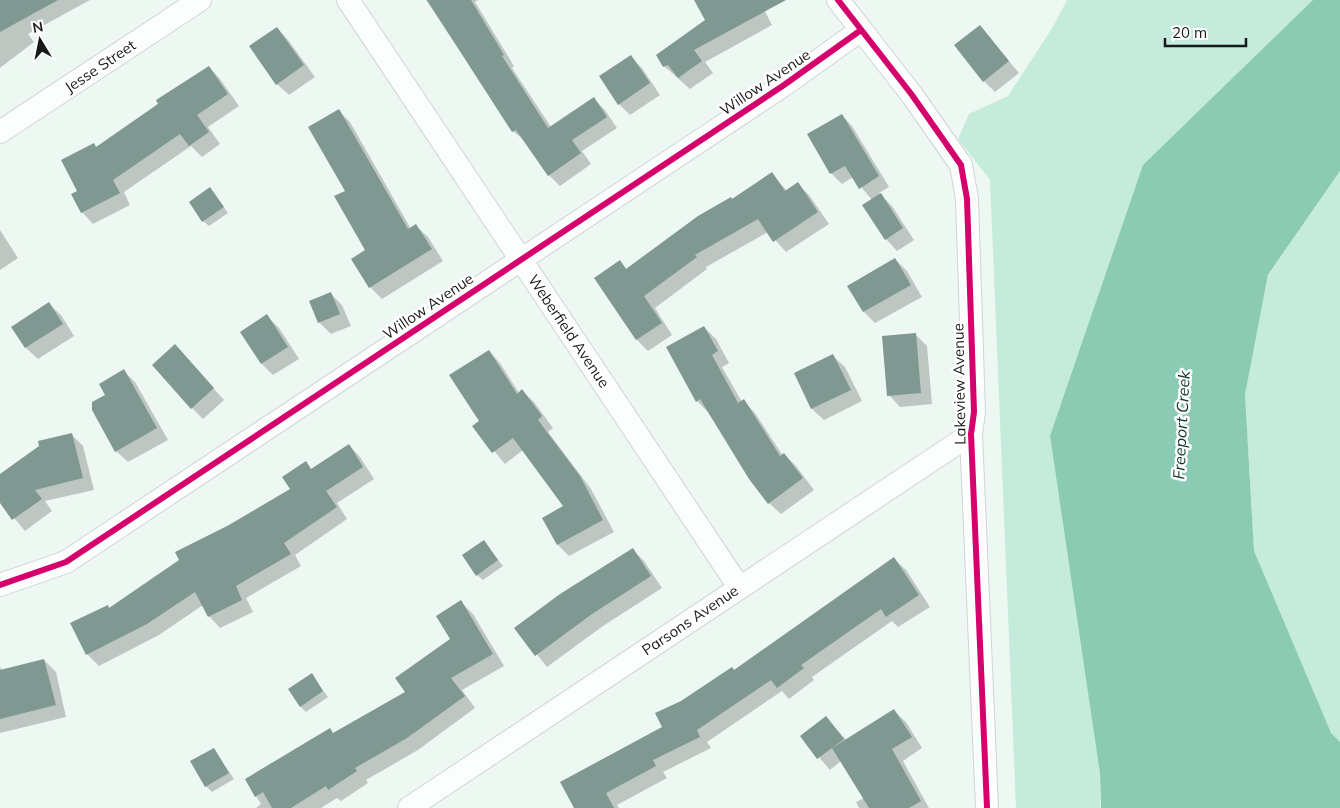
<svg xmlns="http://www.w3.org/2000/svg" width="1340" height="808" font-family="Mulish,sans-serif">
	<style>
		.green { fill: #c4ebdb }
		.water { fill: #8ccbb3 }
		.shadow { fill: #0003 }
		.building { fill: #7f9891 }
		.lines { fill: none; stroke-linecap: round; stroke-linejoin: round }
		.street-casing { stroke: #ced5d2; stroke-width: 24 }
		.street { stroke: #fcfefd; stroke-width: 22 }
		.cycleway-casing { stroke: #fff; stroke-width: 9 }
		.cycleway { stroke: #d6006c; stroke-width: 6 }
		.labels { text-anchor: middle; dominant-baseline: central; stroke-width: 5; stroke-linejoin: round; paint-order: stroke }
		.street-label { font-size: 15px; fill: #161b19; stroke: #fff }
		.water-label { font-size: 16px; font-style: italic; fill: #10372a; stroke: #fff }
	</style>
	<rect width="100%" height="100%" fill="#eef8f3"/>
	<!-- green -->
	<path class="green" d="M1067 0H1313L1050 436 1100 774V808H1016L990 180 958 139 969 114 1008 96 1054 25Z
		M1340 171V748L1326 734 1254 551 1245 395 1268 276Z"/>
	<!-- water -->
	<path class="water" d="M1313 0H1340V171L1268 275 1245 395 1254 551 1331 733 1340 742V808H1101L1100 774 1050 436 1143 165Z"/>
	<!-- shadow -->
	<path class="shadow" d="M0 0H90L28 34 34 42 0 68Z
		M426 0H478L475 2 514 66 512 68 551 127 594 99 605 110 617 128 582 151 591 164 560 186 549 175 526 142 513 131Z
		M704 0H759L772 25 705 62 713 73 690 89 664 66 706 20Z
		M979 26 1019 73 995 92 984 81Z
		M277 28 288 40 315 77 289 95 277 84Z
		M631 57 642 68 660 95 630 115 619 104Z
		M209 67 220 79 239 106 208 127 220 144 202 157 191 146 124 192 130 205 93 224 82 212 79 192 97 148Z
		M339 111 350 122 411 229 416 226 428 237 443 261 382 299 370 287 353 259 366 250 346 191Z
		M842 115 852 126 889 187 879 193 892 206 914 240 897 251 886 239 872 200 853 177 842 184 831 173 809 135Z
		M772 174 787 191 798 184 809 195 829 224 786 252 768 232 706 267 707 269 655 308 672 335 648 351 636 339 620 262 627 270Z
		M210 189 228 213 209 226 203 221Z
		M0 230 18 258 0 270Z
		M895 259 907 271 922 297 875 323 864 312 849 286Z
		M331 294 342 305 351 326 331 334 319 322Z
		M49 304 61 315 74 336 38 359 26 348 13 327Z
		M267 316 279 328 299 359 273 375 262 364Z
		M704 327 716 339 729 363 722 367 742 402 744 401 755 413 783 456 784 454 796 466 814 490 781 514 769 503 708 412 697 401Z
		M915 334 927 346 932 404 900 407 889 395Z
		M489 351 500 363 519 393 522 391 534 402 553 428 548 432 591 489 614 532 569 556 558 545 565 507 523 450 505 464 474 427 481 422Z
		M833 356 845 367 862 401 824 420 812 409 795 374Z
		M186 358 224 400 203 419 192 408Z
		M124 371 135 382 168 440 128 462 116 451 106 395Z
		M71 434 83 446 94 490 45 501 52 511 25 531 0 501V475Z
		M349 445 360 457 374 479 337 503 347 519 295 555 301 566 246 598 253 612 220 628 209 616 203 605 159 635 99 666 87 654 107 606 110 609 230 526 292 489 306 463 312 470Z
		M484 542 503 566 483 580 477 575Z
		M632 549 644 561 662 588 603 626 547 667 516 628Z
		M894 559 906 570 930 607 898 627 892 621 812 677 814 680 789 699 782 691 707 742 711 748 663 772 667 778 617 805 619 808H575L664 728 682 702 734 671Z
		M461 602 473 614 504 666 462 690 475 708 418 750 366 780 368 783 341 801 337 798 321 808H256L261 804 246 780 334 734 407 692 451 640Z
		M44 660 56 672 66 717 0 733V667L3 671Z
		M311 674 328 697 306 712 300 706Z
		M894 711 906 722 922 748 903 761 929 808H859L856 802 864 798 841 761 830 770 801 736 826 717 847 741Z
		M214 749 234 779 212 792 206 786Z"/>
	<!-- building -->
	<path class="building" d="M0 0H58L0 32Z
		M427 0H471L504 55 502 56 548 128 594 97 607 117 572 140 581 153 548 176 516 130 512 132Z
		M694 0H786L694 50 702 61 678 78 668 65 663 67 656 55 705 20Z
		M980 25 1009 61 983 82 954 45Z
		M277 27 304 65 276 85 249 46Z
		M631 55 650 83 618 105 599 76Z
		M209 66 228 94 197 115 209 132 189 146 180 134 113 180 120 193 81 213 71 194 77 191 61 160 94 143 96 147 158 104 156 100Z
		M339 109 408 229 416 224 432 249 369 288 351 259 365 250 334 196 345 191 308 127Z
		M842 114 879 176 859 189 845 166 830 174 807 134Z
		M772 172 785 191 798 182 818 212 773 242 758 219 695 255 697 257 644 296 662 323 636 340 594 278 620 260 626 269 698 216 731 197 732 199Z
		M210 187 224 207 202 222 189 202Z
		M881 193 903 228 885 240 862 205Z
		M895 258 911 285 863 312 847 286Z
		M331 292 340 314 318 323 309 301Z
		M49 302 63 324 25 348 11 327Z
		M267 314 288 347 261 364 240 332Z
		M704 326 718 351 712 355 738 403 744 399 780 456 784 453 803 478 768 504 749 479 700 399 696 402 666 347Z
		M916 333 921 393 887 396 882 336Z
		M175 344 214 388 191 409 152 365Z
		M489 350 517 394 522 389 542 416 538 420 580 476 603 520 557 545 542 518 563 506 513 438 492 453 472 426 479 421 449 375Z
		M833 354 851 390 811 409 794 373Z
		M124 369 157 428 115 452 92 410V402L105 395 99 384Z
		M72 433 83 478 35 490 42 499 12 520 0 503V474L39 446 38 441Z
		M349 444 363 467 326 491 337 507 284 543 291 554 236 586 242 600 208 617 195 592 147 624 86 655 70 623 108 605 109 608 179 560 175 552 229 525 290 489 282 477 306 461 311 469Z
		M484 540 498 560 476 576 462 555Z
		M633 548 651 576 592 614 535 656 514 628 560 594Z
		M894 557 919 595 886 617 881 609 801 665 804 668 777 688 771 680 697 730 700 737 653 760 656 766 606 793 614 808H574L560 782 662 727 655 713 681 701 732 667 734 670Z
		M461 600 493 654 451 678 465 696 407 738 355 768 357 771 328 790 326 786 291 808H272L263 792 255 797 245 779 330 728 333 733 405 692 395 678 450 639 436 616Z
		M44 659 56 705 0 719V670Z
		M312 673 323 691 300 707 288 689Z
		M894 709 912 737 892 749 921 801 909 808H869L832 748Z
		M826 716 844 739 817 759 800 736Z
		M214 748 229 773 205 787 190 761Z"/>
	<g class="lines">
		<!-- street casing -->
		<g class="street-casing">
			<path id="street" d="M348 0 739 587
				M838 0 912 95 961 165 967 199 974 412 971 434 987 808
				M0 132 200 0
				M0 585 66 562 784 85 861 30
				M409 808 971 434"/>
		</g>
		<!-- street -->
		<use href="#street" class="street"/>
		<!-- cycleway casing -->
		<g class="cycleway-casing">
			<path id="cycleway" d="M838 0 912 95 961 165 967 199 974 412 971 434 987 808
				M0 585 66 562 784 85 861 30"/>
		</g>
		<!-- cycleway -->
		<use href="#cycleway" class="cycleway"/>
	</g>
	<g class="labels">
		<!-- street labels -->
		<g class="street-label">
			<text transform="translate(100 66) rotate(-34)">Jesse Street</text>
			<text transform="translate(765 82) rotate(-34)">Willow Avenue</text>
			<text transform="translate(428 306) rotate(-34)">Willow Avenue</text>
			<text transform="translate(569 331) rotate(56)">Weberfield Avenue</text>
			<text transform="translate(959 384) rotate(-91)">Lakeview Avenue</text>
			<text transform="translate(690 620) rotate(-34)">Parsons Avenue</text>
		</g>
		<!-- water labels -->
		<g class="water-label">
			<text transform="translate(1181 425) rotate(-87)">Freeport Creek</text>
		</g>
	</g>
	<!-- north arrow -->
	<g transform="translate(40 40) rotate(350)" stroke="#ffffff" stroke-width="4" paint-order="stroke">
	<path d="M0-4L9 19L0 12L-9 19Z" fill="#161b19"/>
	<text y="-8" font-size="14" font-weight="bold" text-anchor="middle" fill="#161b19">N</text>
	</g>
	<!-- scale -->
	<path d="M1165 38v8h81v-8" fill="none" stroke="#161b19" stroke-width="2.5"/>
	<text x="1172" y="38" font-size="15" fill="#161b19" stroke="#ffffff" stroke-width="4" paint-order="stroke">20 m</text>
</svg>
